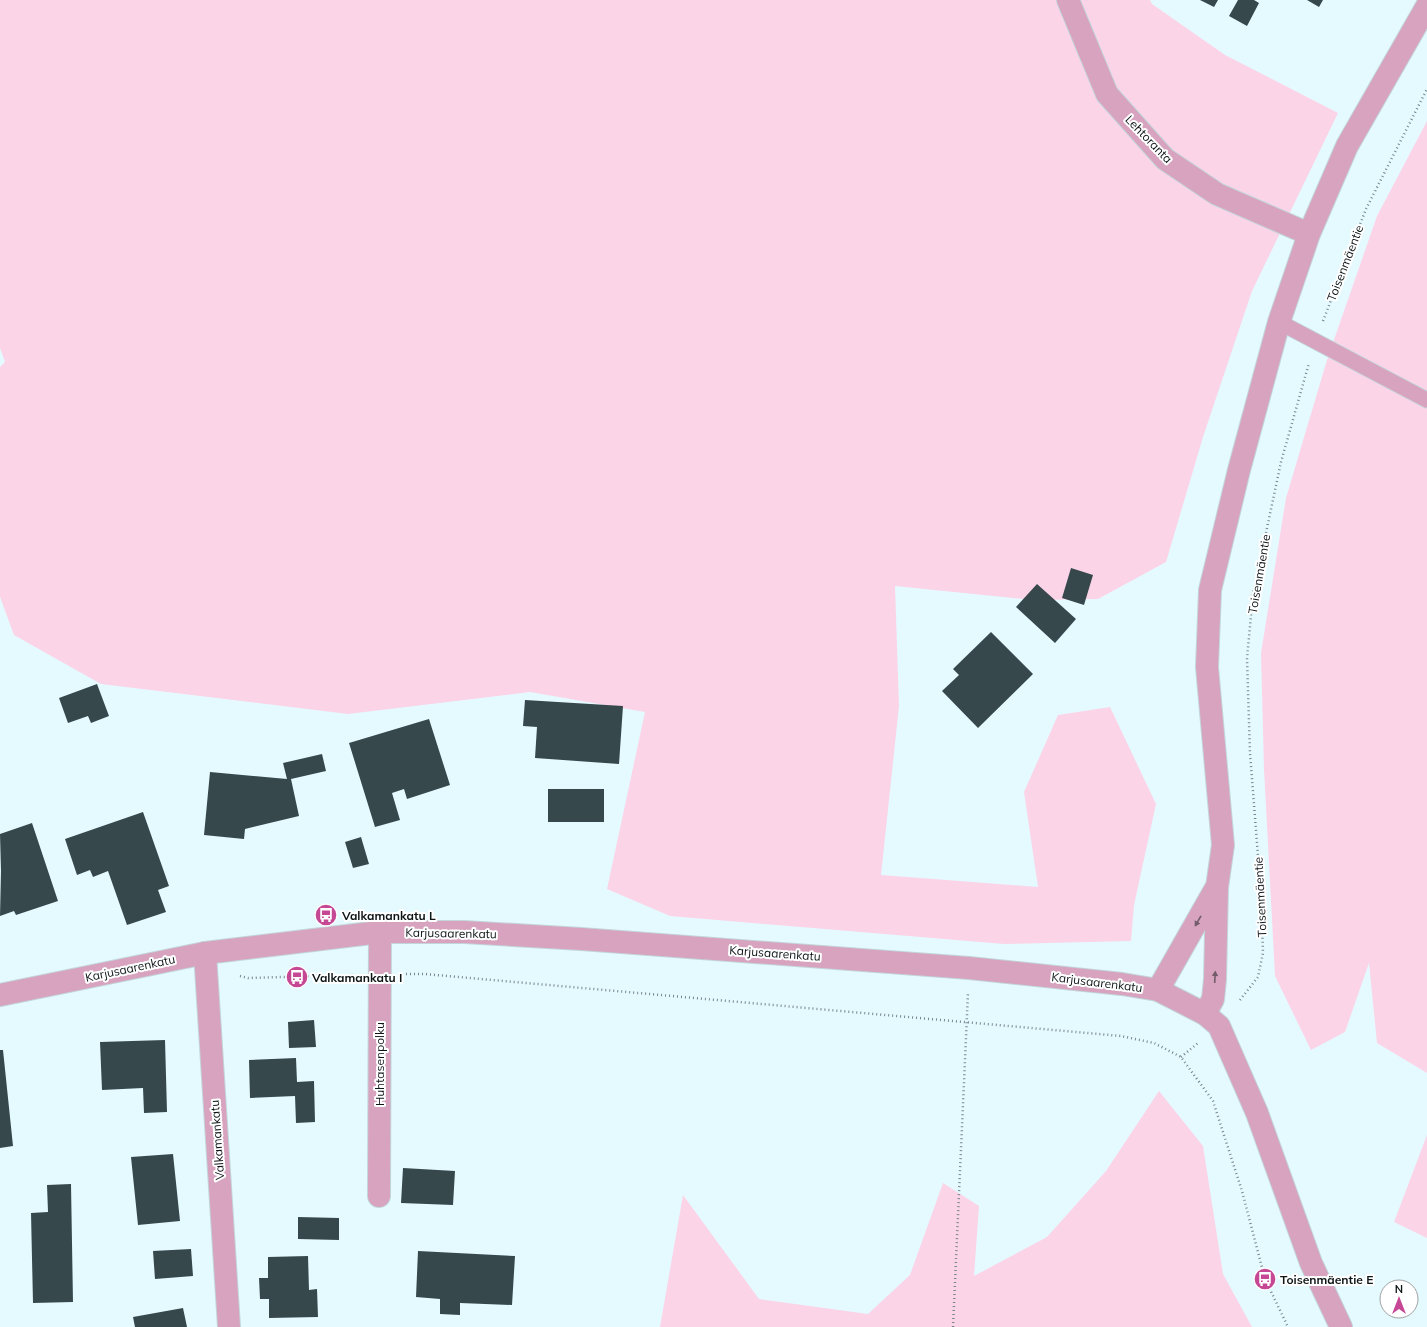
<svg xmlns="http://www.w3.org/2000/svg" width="1427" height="1327" font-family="Mulish,sans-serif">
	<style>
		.green { fill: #fbd4e8 }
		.building { fill: #36484b }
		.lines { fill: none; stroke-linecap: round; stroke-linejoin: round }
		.service-casing { stroke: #c3d5da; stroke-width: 17 }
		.minor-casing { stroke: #c3d5da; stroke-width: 24 }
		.tertiary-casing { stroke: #c3d5da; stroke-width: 24 }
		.path { stroke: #78868a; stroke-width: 2.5; stroke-dasharray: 1 3; stroke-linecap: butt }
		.service { stroke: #d7a3be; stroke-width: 15 }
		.minor { stroke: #d7a3be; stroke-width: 22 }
		.tertiary { stroke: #d7a3be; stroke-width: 22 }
		.oneway { fill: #725c6a }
		.labels { text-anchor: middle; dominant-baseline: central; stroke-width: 4; stroke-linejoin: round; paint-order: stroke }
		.street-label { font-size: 12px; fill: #0e1517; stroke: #fff }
		.poi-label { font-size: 12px; font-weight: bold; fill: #0e1517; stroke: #fff; text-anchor: start }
	</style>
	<rect width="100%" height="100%" fill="#e5faff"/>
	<!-- green -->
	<path class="green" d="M0 0H1150L1152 4 1225 55 1338 113 1252 291 1203 437 1166 562 1098 599 1034 600 895 586 899 706 881 875 1038 887 1024 792 1058 715 1110 707 1156 804 1134 905 1131 941 1004 944 670 916 607 889 645 712 530 692 348 714 101 684 14 635 0 597V367L5 362 0 348Z
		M1427 121V1073L1377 1043 1369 963 1345 1032 1311 1050 1275 976 1264 769 1261 653 1286 498 1327 360 1377 216Z
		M1159 1091 1203 1146 1223 1274 1252 1327H660L683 1195 759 1299 868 1314 910 1275 943 1183 979 1206 974 1276 1047 1237 1106 1171Z
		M1427 1135V1238L1394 1222Z"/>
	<!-- building -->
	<path class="building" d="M1200 0H1218L1214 7Z
		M1238 0H1254L1259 3 1247 26 1229 16Z
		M1307 0H1323L1319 7Z
		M1071 568 1093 575 1084 605 1062 598Z
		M1037 584 1076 619 1055 643 1016 607Z
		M991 632 1033 674 978 728 942 691 959 675 953 669Z
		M97 684 109 716 91 723 88 716 68 723 59 698Z
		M525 700 623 706 619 764 535 758 537 727 523 726Z
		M429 719 450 785 407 799 404 789 392 793 400 820 375 827 349 743Z
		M322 754 326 771 291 779 299 816 245 829 244 839 204 835 210 772 287 779 283 763Z
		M548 789H604V822H548Z
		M143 812 169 886 158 890 166 912 127 925 108 871 93 877 90 870 77 875 65 839Z
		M32 823 58 901 16 915 14 911 0 916 1 871 0 834Z
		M361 837 369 864 353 868 345 842Z
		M314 1020 316 1047 289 1048 288 1022Z
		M165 1040 167 1112 144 1113 143 1088 102 1090 100 1042Z
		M0 1050H3L13 1146 0 1148Z
		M296 1058 297 1082 314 1081 315 1122 296 1123 295 1096 250 1098 249 1060Z
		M173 1154 180 1221 138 1225 131 1157Z
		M403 1168 455 1171 453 1205 401 1203Z
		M71 1184 73 1302 33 1303 31 1213 48 1212 47 1185Z
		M298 1217 339 1218V1240L298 1239Z
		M191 1249 193 1276 155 1279 153 1251Z
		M418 1251 515 1256 512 1305 460 1303V1315L440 1314V1299L416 1297Z
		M308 1256 309 1290 317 1289 318 1317 269 1318V1299H260L259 1278H268V1257Z
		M183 1308 187 1327H135L133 1317Z"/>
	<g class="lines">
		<!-- service casing -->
		<g class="service-casing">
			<path id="service" d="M1279 322 1427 400"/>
		</g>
		<!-- minor casing -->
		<g class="minor-casing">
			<path id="minor" d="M1068 0 1107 94 1165 159 1217 194 1309 234
				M205 953 229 1327
				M1158 990 1216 888
				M1205 1014 1213 999 1215 979 1217 887 1223 845 1207 667 1210 590 1239 470 1279 322 1309 234 1347 146 1427 6
				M379 1196 380 932"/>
		</g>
		<!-- tertiary casing -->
		<g class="tertiary-casing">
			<path id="tertiary" d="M0 995 205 953 380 932H464L581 939 969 968 1122 984 1158 990 1205 1014 1219 1026 1257 1113 1311 1263 1341 1327"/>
		</g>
		<!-- path -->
		<path class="path" d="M1323 321 1366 209 1427 89
			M406 974H425L1121 1036 1154 1043 1181 1057 1213 1101 1242 1191 1265 1279 1288 1327
			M240 976 248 978 355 975
			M1240 1000 1258 977 1263 953 1261 895 1250 753 1247 658 1253 594 1281 462 1309 363
			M1181 1057 1198 1043
			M953 1327 968 993"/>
		<!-- service -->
		<use href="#service" class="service"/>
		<!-- minor -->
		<use href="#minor" class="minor"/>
		<!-- tertiary -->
		<use href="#tertiary" class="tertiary"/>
	</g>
	<!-- one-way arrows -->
	<defs><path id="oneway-solid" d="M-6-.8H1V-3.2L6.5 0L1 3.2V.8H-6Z"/></defs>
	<g class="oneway">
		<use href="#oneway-solid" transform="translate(1198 921) rotate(120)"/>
		<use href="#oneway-solid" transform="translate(1215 977) rotate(-87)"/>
	</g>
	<!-- icons -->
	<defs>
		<g id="bus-disc" transform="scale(1.15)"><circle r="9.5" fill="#c64895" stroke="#fff"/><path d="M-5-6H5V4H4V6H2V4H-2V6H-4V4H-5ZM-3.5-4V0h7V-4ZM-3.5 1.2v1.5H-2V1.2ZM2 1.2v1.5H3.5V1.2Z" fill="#fff"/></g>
	</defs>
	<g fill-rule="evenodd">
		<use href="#bus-disc" x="326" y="915"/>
		<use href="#bus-disc" x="297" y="977"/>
		<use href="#bus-disc" x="1265" y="1279"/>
	</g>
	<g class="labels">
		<!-- street labels -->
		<g class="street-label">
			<text transform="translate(1149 139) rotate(46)">Lehtoranta</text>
			<text transform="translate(1345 263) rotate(-69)">Toisenmäentie</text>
			<text transform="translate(1259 574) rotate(-80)">Toisenmäentie</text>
			<text transform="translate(1260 897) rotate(-93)">Toisenmäentie</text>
			<text transform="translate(451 933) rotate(1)">Karjusaarenkatu</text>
			<text transform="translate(775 953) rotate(4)">Karjusaarenkatu</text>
			<text transform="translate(130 968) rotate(-12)">Karjusaarenkatu</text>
			<text transform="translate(1097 982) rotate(7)">Karjusaarenkatu</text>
			<text transform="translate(379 1064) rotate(-90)">Huhtasenpolku</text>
			<text transform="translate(217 1140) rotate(-94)">Valkamankatu</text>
		</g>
		<!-- poi labels -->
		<g class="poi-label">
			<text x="342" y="915">Valkamankatu L</text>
			<text x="312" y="977">Valkamankatu I</text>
			<text x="1280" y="1279">Toisenmäentie E</text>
		</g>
	</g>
	<!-- north arrow -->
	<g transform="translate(1399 1299)"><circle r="19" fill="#ffffff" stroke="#9fa1a2"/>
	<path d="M0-3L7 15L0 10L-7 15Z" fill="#c64895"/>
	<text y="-6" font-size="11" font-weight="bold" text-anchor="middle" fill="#0e1517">N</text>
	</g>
</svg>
